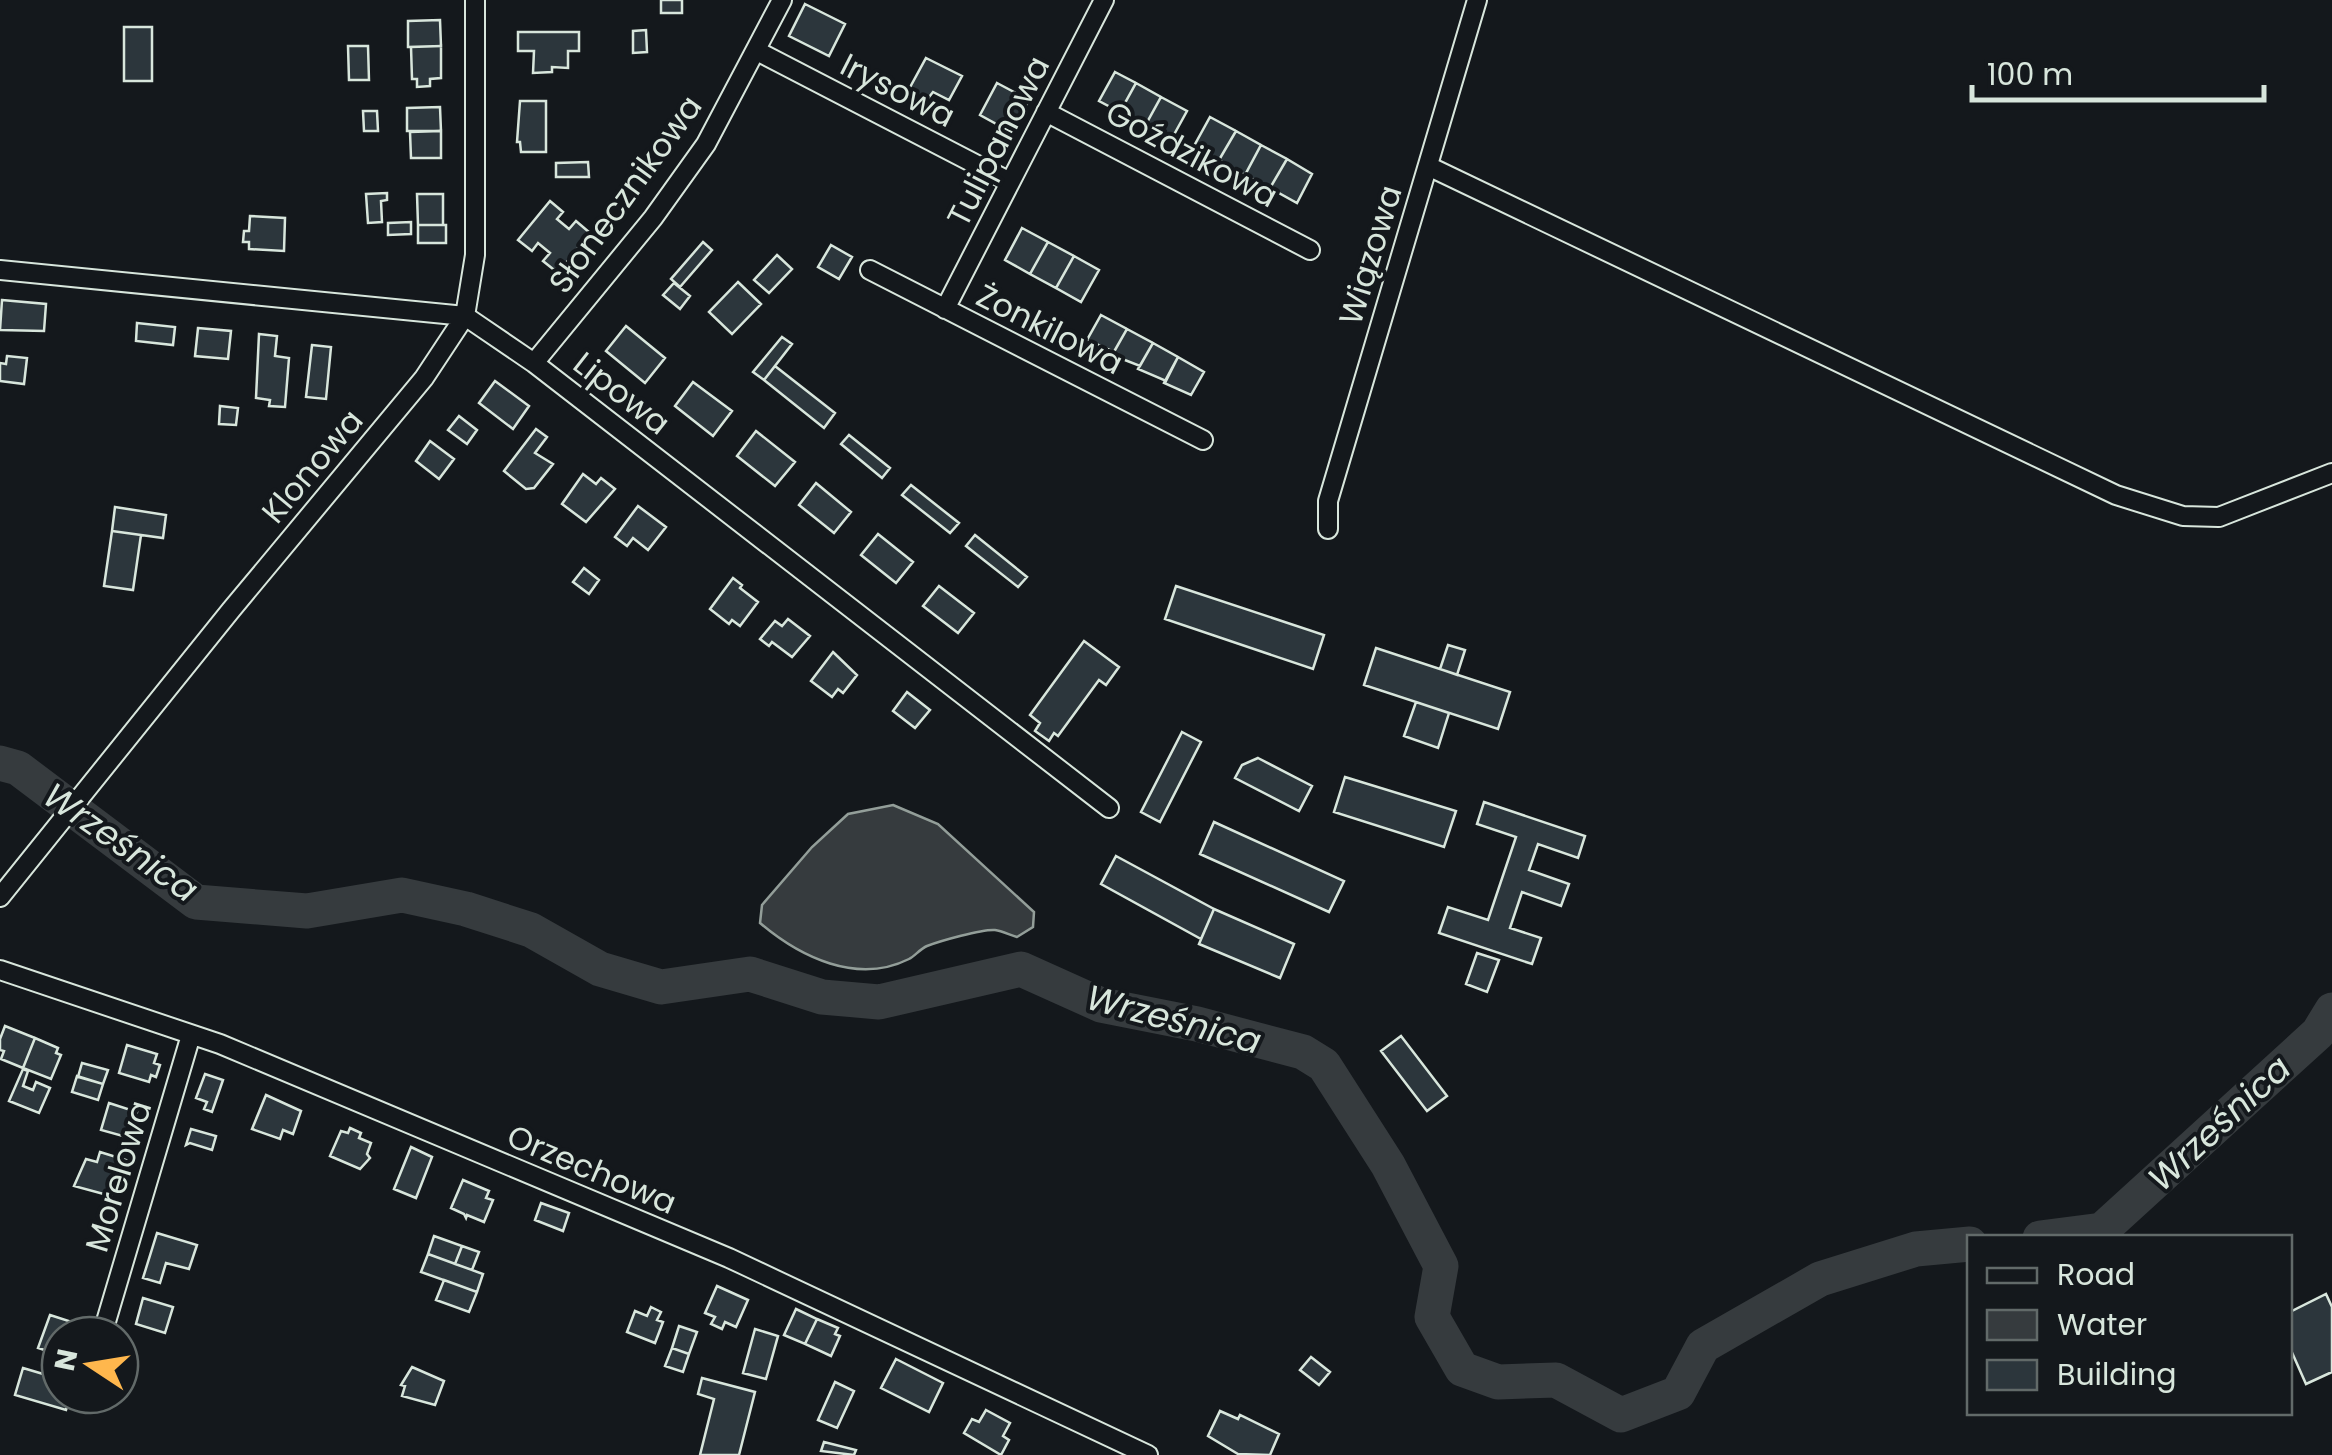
<svg xmlns="http://www.w3.org/2000/svg" width="2332" height="1455" font-family="Poppins,sans-serif">
	<style>
		.water { fill: #363b3e; stroke: #939e99; stroke-width: 2.5 }
		.lines { fill: none; stroke-linecap: round; stroke-linejoin: round }
		.river { stroke: #363b3e; stroke-width: 35 }
		.building { fill: #2c363c; stroke: #d8e6dc; stroke-width: 2.5 }
		.street-casing { stroke: #d8e6dc; stroke-width: 22 }
		.street { stroke: #14181c; stroke-width: 18 }
		.labels { text-anchor: middle; dominant-baseline: central; stroke-width: 8; stroke-linejoin: round; paint-order: stroke }
		.street-label { font-size: 32px; fill: #d8e6dc; stroke: #14181c }
		.water-label { font-size: 35px; font-style: italic; fill: #d8e6dc; stroke: #14181c }
	</style>
	<rect width="100%" height="100%" fill="#14181c"/>
	<!-- water -->
	<path class="water" d="M893 805 938 824 1034 912 1033 927 1017 937C1010 935 1002 931 995 930 982 929 940 941 927 946 920 949 915 956 909 959 857 985 800 957 760 923L762 905 812 847 848 814Z"/>
	<g class="lines">
		<!-- river -->
		<path class="river" d="M0 763 18 768 196 902 307 911 402 895 466 909 531 930 600 969 661 987 750 974 822 997 879 1002 1021 969 1101 1005 1197 1024 1303 1052 1324 1065 1388 1165 1441 1266 1432 1317 1462 1369 1498 1382 1556 1380 1621 1415 1678 1393 1703 1346 1820 1279 1916 1249 1970 1244
			M2040 1238 2102 1230 2318 1033 2332 1010"/>
	</g>
	<!-- building -->
	<path class="building" d="M661 0H682V13H661Z
		M805 4 845 24 829 56 789 36Z
		M440 20 441 46 408 47V21Z
		M124 27H152V81H124Z
		M646 30 647 52 633 53V31Z
		M518 32H579V51H568V68L552 67V72L533 73 534 51H518Z
		M348 46H368L369 80H349Z
		M441 46V78L430 79V86L417 87V79H412L411 47Z
		M926 58 962 76 949 100 933 92 926 101 908 91Z
		M1115 72 1136 83 1120 112 1099 101Z
		M997 83 1029 100 1011 132 980 115Z
		M1136 83 1161 97 1145 126 1120 112Z
		M1161 97 1187 111 1171 140 1145 126Z
		M520 101H546V152H521L520 142H517Z
		M440 107 441 131H407V108Z
		M363 111H377L378 131H364Z
		M1210 117 1236 131 1219 160 1194 146Z
		M441 131V158H411L410 132Z
		M1236 131 1261 145 1245 175 1219 160Z
		M1261 145 1287 159 1270 188 1245 175Z
		M1287 159 1312 174 1297 203 1270 188Z
		M588 162 589 177H556V163Z
		M387 193V200L381 201 382 222 368 223 366 194Z
		M417 194H443V225H418Z
		M550 201 563 212 557 219 569 229 576 221 590 233 558 273 543 261 550 253 538 243 532 251 518 240Z
		M250 216 285 218 284 251 249 249V242H243L244 231H249Z
		M411 222V234L388 235V223Z
		M418 225H446V243H418Z
		M1022 228 1048 242 1030 274 1005 260Z
		M703 242 712 250 680 287 671 279Z
		M1048 242 1074 256 1056 288 1030 274Z
		M831 245 852 257 839 279 818 267Z
		M777 255 792 269 769 293 754 280Z
		M1074 256 1099 270 1081 302 1056 288Z
		M738 282 761 304 732 334 709 312Z
		M674 283 690 296 680 309 663 295Z
		M2 300 46 304 44 331 0 330Z
		M1101 315 1127 329 1114 352 1087 340Z
		M137 323 175 327 173 345 136 341Z
		M626 326 665 358 645 383 606 351Z
		M198 328 231 331 228 359 195 356Z
		M1127 329 1153 343 1140 366 1112 355Z
		M259 334 277 336 275 356 289 358 285 407 269 406 270 400 256 398Z
		M782 337 792 344 764 380 753 372Z
		M1153 343 1178 357 1166 381 1138 369Z
		M312 345 331 347 326 399 306 397Z
		M7 356 27 358 24 384 0 381V363L6 364Z
		M1178 357 1204 372 1191 395 1164 383Z
		M775 366 835 413 824 428 764 380Z
		M495 381 529 406 513 429 479 403Z
		M693 382 732 411 713 436 675 406Z
		M220 406 238 408 236 425 219 424Z
		M459 416 477 430 467 444 448 430Z
		M536 429 547 437 535 453 553 464 534 488 526 489 504 471Z
		M756 431 795 462 775 486 737 456Z
		M849 435 890 468 882 478 841 444Z
		M430 441 454 459 439 479 416 461Z
		M583 474 596 484 601 478 615 489 586 522 562 504Z
		M816 483 851 512 834 533 799 505Z
		M911 485 959 523 950 533 902 495Z
		M638 506 666 527 648 550 633 538 627 546 615 537Z
		M115 507 166 515 163 538 112 531Z
		M112 531 141 535 133 590 104 586Z
		M878 534 913 562 896 583 861 555Z
		M975 535 1027 577 1018 587 966 546Z
		M584 568 599 580 589 594 573 582Z
		M733 578 742 585 740 588 758 602 740 626 732 620 729 624 710 609Z
		M939 586 974 613 958 633 923 606Z
		M1176 586 1324 635 1313 669 1165 619Z
		M788 619 810 636 792 657 772 642 769 646 760 639 775 621 782 626Z
		M1084 641 1119 667 1106 685 1099 680 1058 736 1054 733 1049 741 1035 731 1040 723 1030 715Z
		M1448 645 1465 650 1457 675 1440 669Z
		M1376 648 1510 692 1498 729 1364 685Z
		M833 652 857 675 843 693 838 689 832 697 811 681Z
		M907 692 930 710 915 728 893 711Z
		M1416 702 1449 713 1438 748 1404 736Z
		M1182 732 1201 742 1160 822 1141 812Z
		M1258 758 1312 786 1299 811 1235 778 1242 765Z
		M1345 777 1456 811 1444 847 1334 812Z
		M1484 802 1585 836 1578 858 1538 844 1529 870 1569 884 1561 906 1522 892 1510 928 1541 938 1532 964 1439 933 1448 907 1488 920 1516 837 1477 824Z
		M1214 822 1344 881 1329 912 1200 854Z
		M1116 856 1214 909 1201 939 1101 884Z
		M1214 909 1294 944 1280 978 1199 944Z
		M1477 953 1499 960 1487 992 1466 984Z
		M5 1026 35 1038 23 1068 1 1059 4 1051 0 1050V1039Z
		M1401 1036 1447 1096 1427 1111 1381 1051Z
		M35 1038 58 1048 56 1053 61 1055 51 1079 23 1068Z
		M127 1045 157 1054 154 1063 160 1065 156 1077 151 1075 149 1082 119 1073Z
		M82 1063 108 1070 103 1084 78 1077Z
		M23 1069 28 1071 23 1086 33 1090 36 1082 50 1088 39 1113 9 1101Z
		M205 1074 223 1080 212 1112 204 1109 207 1102 196 1098Z
		M77 1076 103 1084 98 1100 72 1092Z
		M266 1095 301 1111 293 1134 283 1130 280 1139 252 1129Z
		M109 1103 137 1112 130 1138 101 1130Z
		M350 1128 361 1133 359 1138 371 1143 367 1154 370 1158 360 1169 330 1156 341 1131 348 1133Z
		M191 1129 216 1136 212 1150 190 1143 186 1145Z
		M411 1147 432 1157 416 1198 394 1189Z
		M100 1152 126 1160 111 1196 74 1186 86 1159 97 1162Z
		M463 1180 489 1191 486 1198 493 1200 484 1222 467 1215 466 1218 464 1214 451 1208Z
		M541 1203 569 1213 563 1231 535 1220Z
		M157 1233 197 1245 189 1269 166 1263 160 1283 143 1278Z
		M434 1236 462 1246 455 1264 428 1254Z
		M462 1246 479 1252 472 1270 455 1264Z
		M428 1254 483 1274 477 1292 421 1272Z
		M444 1280 477 1292 469 1312 436 1300Z
		M717 1286 748 1300 736 1327 725 1322 722 1329 711 1324 715 1317 705 1313Z
		M2326 1294 2332 1307V1372L2306 1384 2290 1348V1312Z
		M143 1298 173 1307 165 1333 136 1324Z
		M651 1307 661 1312 657 1320 663 1322 655 1343 627 1332 635 1311 647 1316Z
		M796 1309 817 1319 805 1344 784 1335Z
		M50 1315 72 1322 70 1335H60V1355L38 1348Z
		M817 1319 838 1328 835 1334 840 1336 831 1356 805 1344Z
		M679 1326 697 1332 689 1354 672 1348Z
		M755 1329 778 1336 766 1379 743 1373Z
		M672 1348 689 1354 683 1372 665 1366Z
		M1311 1357 1330 1372 1319 1385 1300 1370Z
		M896 1359 943 1383 929 1412 881 1388Z
		M412 1367 444 1381 435 1405 402 1396 405 1386 401 1385Z
		M23 1368 60 1379V1395H71L66 1410 15 1395Z
		M702 1378 755 1392 739 1455H700L714 1399 698 1394Z
		M835 1382 854 1391 837 1428 818 1420Z
		M986 1410 1010 1423 1003 1436 1009 1440 1001 1455 964 1433 972 1419 979 1422Z
		M1220 1411 1238 1419 1240 1415 1279 1434 1270 1455 1238 1454 1208 1436Z
		M824 1442 856 1450 854 1455 821 1451Z"/>
	<g class="lines">
		<!-- street casing -->
		<g class="street-casing">
			<path id="street" d="M757 51 1010 182
				M1046 112 1310 250
				M1428 166 2116 495 2183 516 2219 517 2332 473
				M0 270 465 316 534 363 1109 808
				M870 270 1203 440
				M945 309 1104 0
				M534 363 653 218 706 144 782 0
				M1328 529V501L1477 0
				M0 897 231 610 424 378 465 316 475 255V0
				M0 970 220 1044 729 1258 1148 1455
				M102 1335 191 1035"/>
		</g>
		<!-- street -->
		<use href="#street" class="street"/>
	</g>
	<g class="labels">
		<!-- street labels -->
		<g class="street-label">
			<text transform="translate(898 90) rotate(27)">Irysowa</text>
			<text transform="translate(998 141) rotate(-63)">Tulipanowa</text>
			<text transform="translate(1192 154) rotate(28)">Goździkowa</text>
			<text transform="translate(625 194) rotate(-54)">Słonecznikowa</text>
			<text transform="translate(1370 255) rotate(-73)">Wiązowa</text>
			<text transform="translate(1050 329) rotate(27)">Żonkilowa</text>
			<text transform="translate(622 393) rotate(38)">Lipowa</text>
			<text transform="translate(312 466) rotate(-50)">Klonowa</text>
			<text transform="translate(592 1169) rotate(23)">Orzechowa</text>
			<text transform="translate(118 1176) rotate(-73)">Morelowa</text>
		</g>
		<!-- water labels -->
		<g class="water-label">
			<text transform="translate(121 842) rotate(35)">Wrześnica</text>
			<text transform="translate(1174 1019) rotate(15)">Wrześnica</text>
			<text transform="translate(2219 1123) rotate(-43)">Wrześnica</text>
		</g>
	</g>
	<!-- legend -->
	<rect x="1967" y="1235" width="325" height="180" fill="#14181c" stroke="#626a69" stroke-width="2.5"/>
	<rect x="1987" y="1268" width="50" height="15" fill="#14181c" stroke="#626a69" stroke-width="2.5"/>
	<text x="2057" y="1285" font-size="30" fill="#d8e6dc">Road</text>
	<rect x="1987" y="1310" width="50" height="30" fill="#363b3e" stroke="#626a69" stroke-width="2.5"/>
	<text x="2057" y="1335" font-size="30" fill="#d8e6dc">Water</text>
	<rect x="1987" y="1360" width="50" height="30" fill="#2c363c" stroke="#626a69" stroke-width="2.5"/>
	<text x="2057" y="1385" font-size="30" fill="#d8e6dc">Building</text>
	<!-- north arrow -->
	<g transform="translate(90 1365) rotate(282)"><circle r="48" fill="#14181c" stroke="#626a69" stroke-width="2.5"/>
	<path d="M0-8L18 38L0 25L-18 38Z" fill="#ffb74d"/>
	<text y="-15" font-size="28" font-weight="bold" text-anchor="middle" fill="#d8e6dc">N</text>
	</g>
	<!-- scale -->
	<path d="M1972 85v15h292v-15" fill="none" stroke="#d8e6dc" stroke-width="5"/>
	<text x="1987" y="85" font-size="30" fill="#d8e6dc" stroke="#14181c" stroke-width="8" paint-order="stroke">100 m</text>
</svg>
